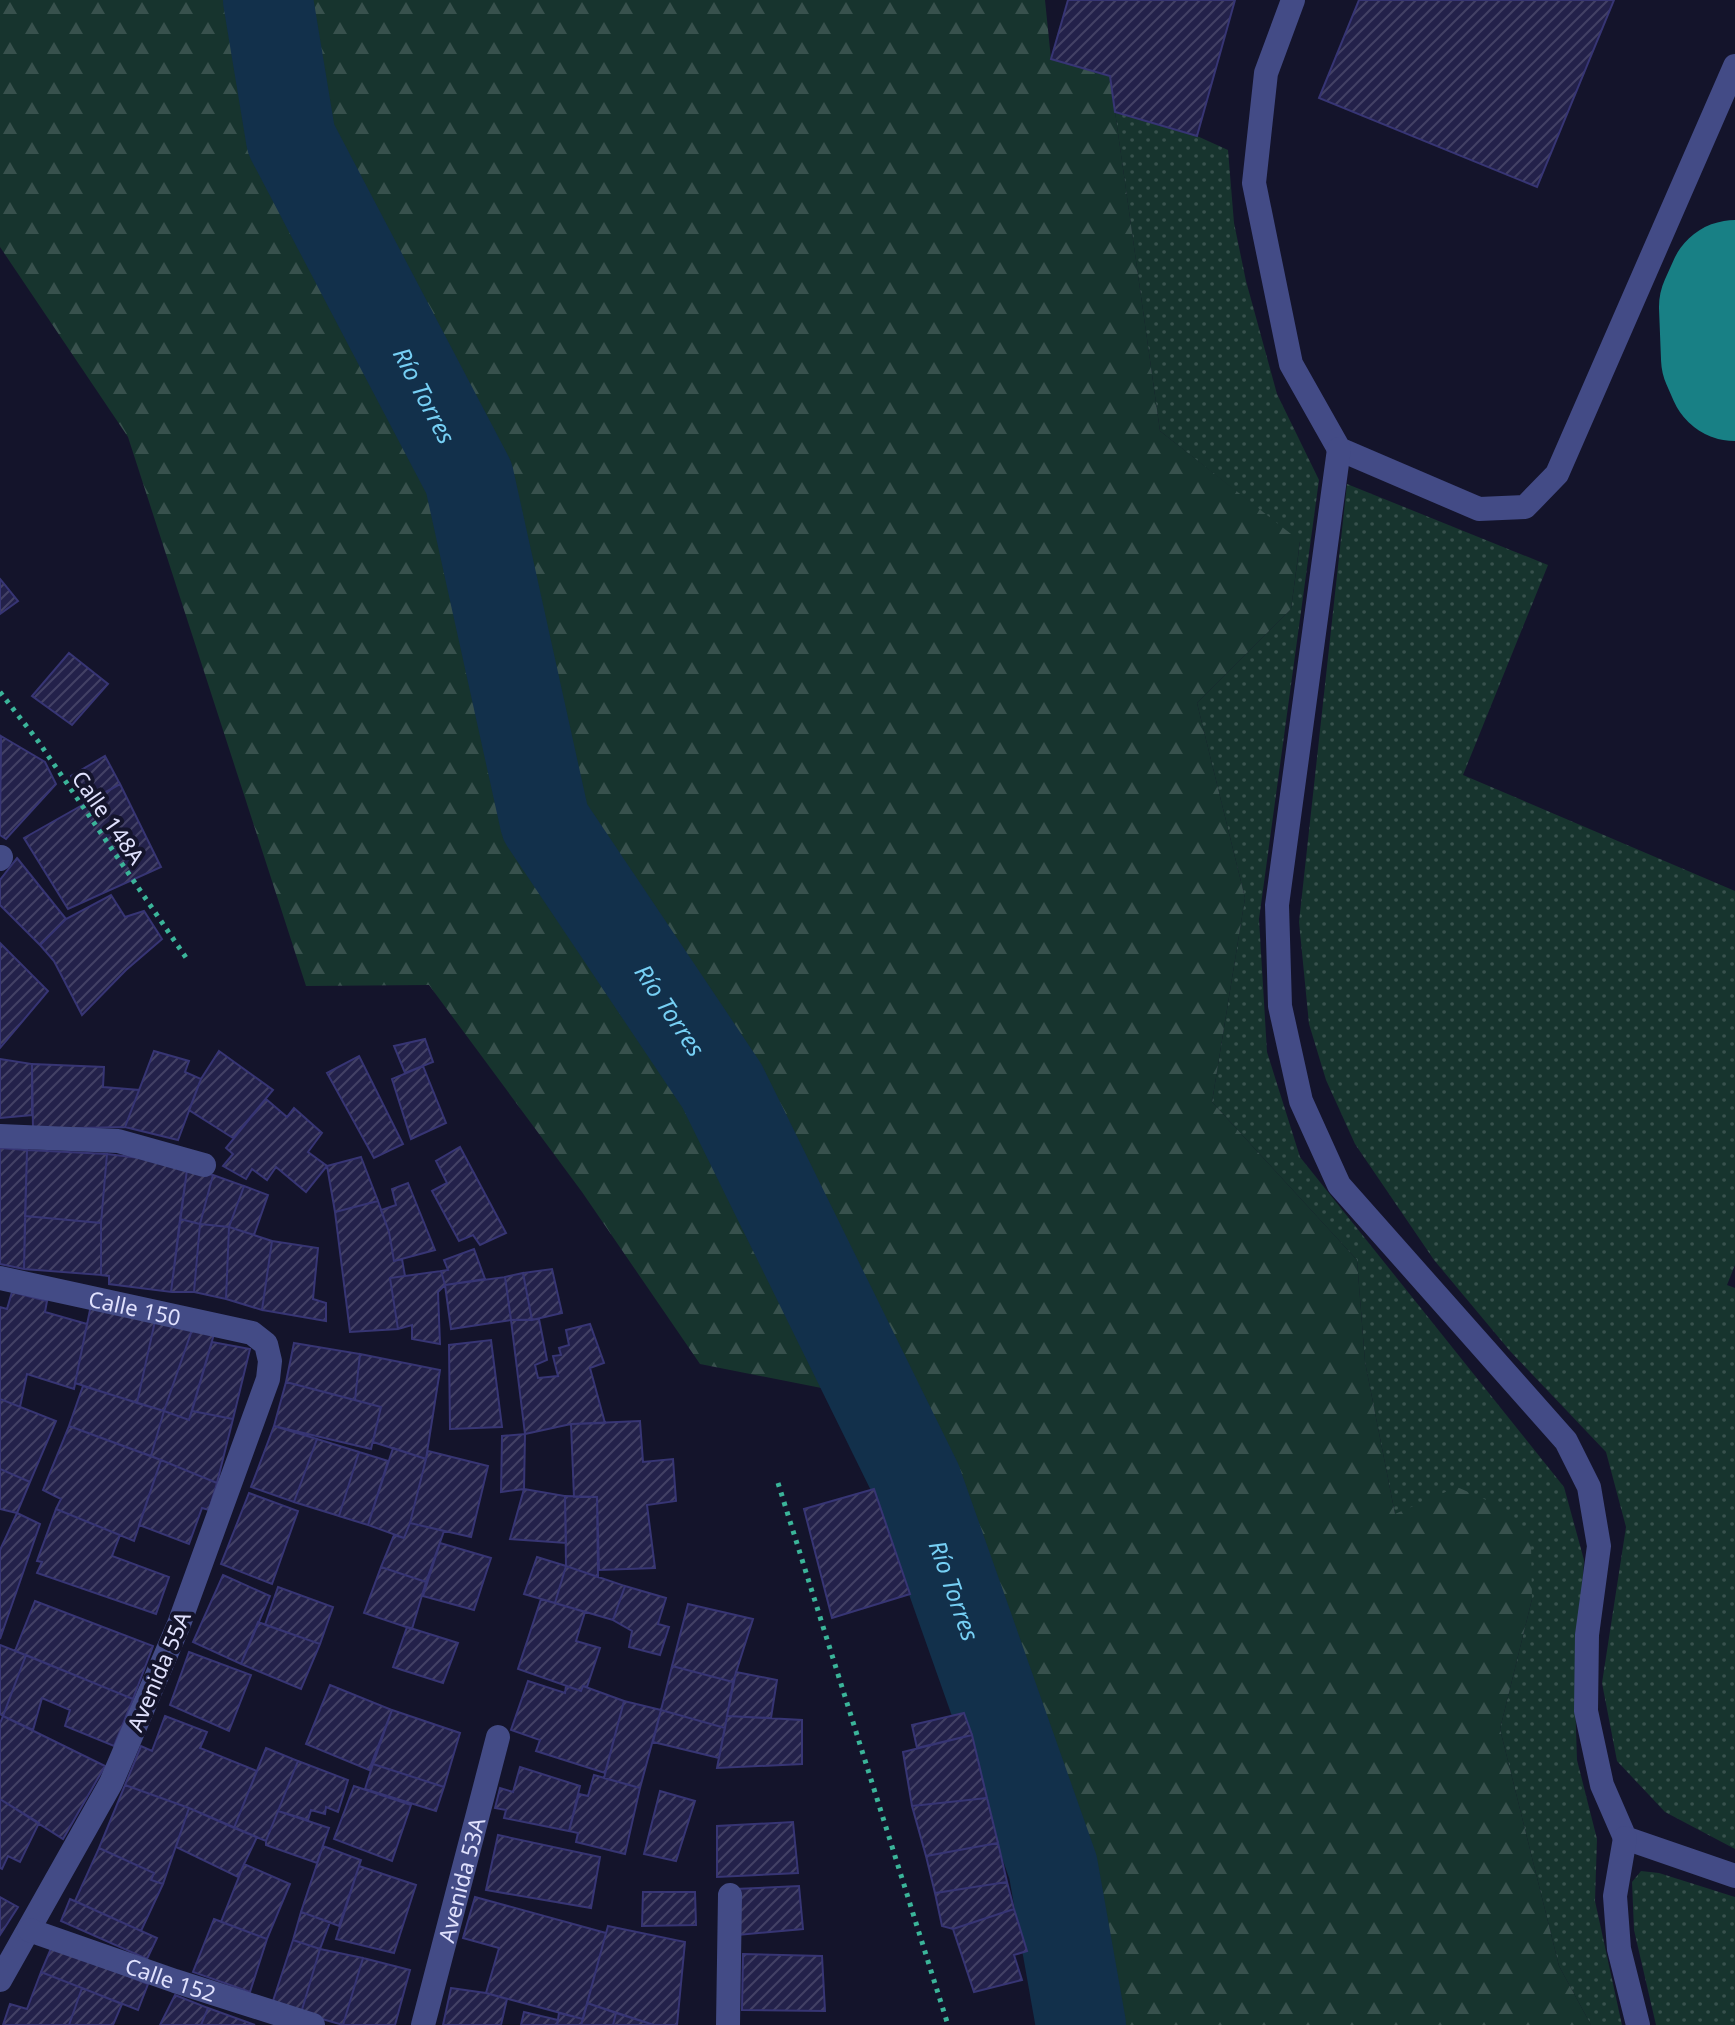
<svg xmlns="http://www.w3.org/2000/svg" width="1735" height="2025" font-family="'Noto Sans',sans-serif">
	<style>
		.grass { fill: url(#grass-dots) }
		.forest { fill: url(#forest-firs) }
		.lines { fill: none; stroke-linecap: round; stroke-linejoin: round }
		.river { stroke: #12304b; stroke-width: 90 }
		.taxiway { stroke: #188085; stroke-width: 134 }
		.building { fill: url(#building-hatch); stroke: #373574; stroke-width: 2 }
		.path { stroke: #3bb59a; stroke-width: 5; stroke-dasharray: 4 6; stroke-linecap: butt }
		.minor { stroke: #434b86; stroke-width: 24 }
		.labels { text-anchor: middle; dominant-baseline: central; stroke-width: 8; stroke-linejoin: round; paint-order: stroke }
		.street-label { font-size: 22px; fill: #e0e1fd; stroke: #14142b }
		.water-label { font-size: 24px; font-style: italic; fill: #76cff4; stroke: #14142b }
	</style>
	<defs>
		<pattern id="grass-dots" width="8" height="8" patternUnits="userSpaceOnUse" patternTransform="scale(2)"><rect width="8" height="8" fill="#17342e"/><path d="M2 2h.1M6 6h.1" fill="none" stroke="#38514d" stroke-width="1.8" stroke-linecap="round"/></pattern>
		<pattern id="forest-firs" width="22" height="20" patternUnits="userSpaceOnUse" patternTransform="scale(2)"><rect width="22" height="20" fill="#17342e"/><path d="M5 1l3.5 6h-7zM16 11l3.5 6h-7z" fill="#38514d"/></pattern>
		<pattern id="building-hatch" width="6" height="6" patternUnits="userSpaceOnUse" patternTransform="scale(2)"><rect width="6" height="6" fill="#23214a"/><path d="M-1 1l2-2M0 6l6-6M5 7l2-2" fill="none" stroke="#434165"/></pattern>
	</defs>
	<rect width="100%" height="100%" fill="#14142b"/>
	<!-- grass -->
	<path class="grass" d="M1115 112 1197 136 1228 150 1234 223 1246 281 1277 394 1319 480 1259 919 1267 1052 1300 1157 1564 1487 1584 1560 1575 1698 1577 1760 1597 1839 1595 1901 1622 2025H1591L1559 1966 1500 1729 1532 1599 1395 1514 1365 1362 1357 1260 1212 1102 1245 898 1197 703 1291 609 1300 542 1160 431Z
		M1347 484 1548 565 1463 775 1735 891V1265L1727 1285 1735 1288V1849L1665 1812 1617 1761 1602 1683 1626 1527 1606 1452 1510 1351 1434 1260 1355 1144 1326 1080 1309 1024 1299 922Z
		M1641 1871 1659 1873 1735 1897V2025H1656L1634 1930 1632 1882Z"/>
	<!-- forest -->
	<path class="forest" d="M0 0H1045L1051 59 1110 76 1160 431 1300 541 1291 609 1197 703 1245 898 1212 1102 1357 1260 1365 1362 1395 1514 1457 1487 1502 1507 1531 1544 1532 1599 1500 1729 1559 1966 1591 2025H1081L1053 1867 918 1482 877 1399 700 1364 582 1192 429 985 306 986 128 437 0 247Z"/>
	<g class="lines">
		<!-- river -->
		<path class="river" id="s1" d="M268 0 291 139 469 478 545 822 722 1086 917 1482 1053 1867 1081 2025"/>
		<!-- taxiway -->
		<path class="taxiway" d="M1735 287 1726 307 1728 358 1735 374"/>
	</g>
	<!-- building -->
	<path class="building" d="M1068 0H1235L1197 136 1115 112 1110 76 1051 59Z
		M1359 0H1614L1537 187 1319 98Z
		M0 579 18 601 0 614Z
		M69 653 108 684 72 725 32 696Z
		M1 736 45 762 56 784 6 839 0 835Z
		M105 756 120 784 85 804 71 776Z
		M120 784 161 867 68 909 24 838Z
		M17 858 66 919 40 945 0 905V880Z
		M111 895 125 917 144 911 162 939 126 970 82 1015 54 961 40 945 66 919Z
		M0 943 48 991 0 1048Z
		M425 1039 433 1062 405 1073 394 1046Z
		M154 1051 189 1061 185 1072 201 1079 178 1140 125 1127Z
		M219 1051 273 1090 233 1138 189 1110 201 1079Z
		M359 1056 403 1144 374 1158 327 1073Z
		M0 1059 32 1064V1115L0 1118Z
		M32 1064 104 1067 103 1087 139 1090 125 1127 33 1129Z
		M423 1066 446 1123 411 1139 392 1079Z
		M266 1099 287 1117 294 1108 322 1133 308 1152 327 1166 306 1192 276 1167 267 1180 252 1169 246 1179 223 1166 233 1154 226 1148Z
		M460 1147 506 1233 480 1245 473 1235 459 1241 432 1191 447 1183 436 1161Z
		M0 1148 27 1150 24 1269 0 1264Z
		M27 1150 107 1154 101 1223 25 1216Z
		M107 1154 164 1161 187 1170 171 1292 109 1284V1276L101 1275V1223Z
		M361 1157 378 1201 335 1212 327 1166Z
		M187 1170 213 1175 200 1224 180 1219Z
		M213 1175 244 1186 229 1227 200 1224Z
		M408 1183 435 1250 394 1261 389 1232 381 1210 396 1205 392 1189Z
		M244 1186 268 1195 254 1235 229 1227Z
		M378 1201 389 1232 394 1261 402 1259 405 1276 390 1278 398 1329 350 1332 335 1212Z
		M25 1216 101 1223V1275L24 1269Z
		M180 1219 200 1224 194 1292H171Z
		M200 1224 229 1227 226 1299 194 1292Z
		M229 1227 272 1241 262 1310 226 1299Z
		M272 1241 318 1248 313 1299 326 1303V1321L262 1310Z
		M474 1249 485 1279 445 1285 441 1271 448 1270 444 1260Z
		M552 1269 562 1313 532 1320 523 1273Z
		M441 1271 445 1285 438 1292 440 1344 412 1339V1325L398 1329 390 1278Z
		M523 1273 532 1320H511L505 1277Z
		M505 1277 511 1320 451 1329 445 1285Z
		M12 1292 47 1301 45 1312 87 1324 74 1389 27 1374 20 1407 0 1399V1307L7 1309Z
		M91 1305 155 1321 137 1403 75 1383Z
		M539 1319 547 1360 535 1365 538 1378 558 1376 553 1356 561 1355 559 1348 569 1345 566 1330 590 1324 604 1363 590 1368 605 1423 571 1424 525 1434 511 1320Z
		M155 1321 192 1330 164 1411 137 1403Z
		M192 1330 214 1334 189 1420 164 1411Z
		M491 1340 502 1427 450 1429 449 1345Z
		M212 1342 250 1349 233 1419 192 1411Z
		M294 1343 360 1354 355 1400 286 1382Z
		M360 1354 440 1370 426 1459 373 1442 381 1407 355 1400Z
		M286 1382 381 1407 371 1449 274 1426Z
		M83 1386 164 1411 151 1456 69 1426Z
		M0 1399 56 1421 30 1482 0 1469Z
		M164 1411 189 1420 192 1411 233 1419 217 1483 151 1456Z
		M640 1421 643 1462 673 1459 676 1501 647 1505 655 1568 599 1570 597 1497H574L571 1424Z
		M69 1426 161 1460 134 1541 56 1509 61 1499 43 1490Z
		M274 1426 317 1439 294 1502 251 1487Z
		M525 1434 524 1489 501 1492 502 1436Z
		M317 1439 359 1452 339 1516 294 1502Z
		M393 1448 426 1459 410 1523 404 1538 368 1525Z
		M428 1451 488 1466 471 1537 410 1523Z
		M359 1452 388 1461 368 1525 339 1516Z
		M161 1460 217 1483 209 1510 202 1508 189 1544 139 1525Z
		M0 1469 30 1482 17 1513 0 1509Z
		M524 1489 565 1496 566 1543 510 1539Z
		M874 1489 910 1594 832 1618 804 1509Z
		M249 1493 298 1511 272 1584 221 1564Z
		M565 1496 597 1497 598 1577 566 1566Z
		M56 1509 120 1535 112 1556 169 1577 156 1614 37 1573 42 1562 37 1561Z
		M17 1513 40 1524 0 1639V1550Z
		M410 1523 444 1531 426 1582 381 1567 394 1535 404 1538Z
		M440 1543 491 1558 474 1610 423 1596Z
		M537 1557 566 1566 555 1603 524 1594Z
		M566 1566 625 1586 613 1620 555 1603Z
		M381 1567 426 1582 412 1629 364 1613Z
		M223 1575 270 1596 241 1664 193 1642Z
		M625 1586 666 1598 658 1624 669 1627 660 1655 629 1647 632 1631 613 1620Z
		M278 1587 333 1607 320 1644 265 1625Z
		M541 1599 585 1612 576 1641 600 1648 587 1687 583 1686 581 1691 518 1669Z
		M35 1601 153 1646 133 1699 15 1651Z
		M688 1604 753 1619 733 1682 672 1666Z
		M258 1622 320 1644 301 1689 241 1664Z
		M407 1627 458 1643 443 1683 393 1667Z
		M0 1645 26 1655 3 1716 0 1714Z
		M189 1652 251 1675 229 1731 170 1705Z
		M26 1655 133 1699 114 1746 65 1726 70 1710 42 1698 33 1730 3 1716Z
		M672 1666 733 1682 725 1728 661 1710Z
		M736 1672 777 1680 771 1718 727 1716Z
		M528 1681 565 1693 566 1686 581 1691 583 1686 624 1701 605 1773 536 1751 540 1740 511 1730Z
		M330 1685 392 1710 369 1770 306 1744Z
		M624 1701 661 1710 640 1788 604 1778Z
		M392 1710 460 1733 444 1787 373 1764Z
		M661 1710 725 1728 719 1758 653 1742Z
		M964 1713 972 1735 917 1748 912 1725Z
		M3 1716 105 1766 63 1839 0 1799V1723Z
		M165 1716 207 1732 200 1748 257 1771 234 1828 189 1808 125 1785 141 1746 152 1751Z
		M727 1716 802 1720V1764L717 1768Z
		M972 1735 987 1798 912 1806 903 1752Z
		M266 1748 298 1761 266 1841 234 1828Z
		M298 1761 348 1780 338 1812 326 1807 325 1814 311 1810 308 1820 278 1811Z
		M373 1764 444 1787 436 1811 365 1789Z
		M520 1767 580 1786 569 1831 504 1818 506 1810 495 1808 500 1788 513 1792Z
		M594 1775 640 1788 625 1854 576 1842 578 1833 569 1831 579 1794 588 1796Z
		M125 1785 189 1808 163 1884 151 1880 154 1873 99 1848Z
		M354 1786 411 1805 392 1861 334 1839Z
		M660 1791 695 1801 676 1861 644 1854Z
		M987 1798 998 1843 926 1856 912 1806Z
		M0 1799 39 1823 20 1862 8 1856 2 1869 0 1868Z
		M189 1808 257 1837 238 1877 176 1847Z
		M278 1811 329 1828 317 1863 266 1845V1841Z
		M793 1822 798 1873 717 1877V1826Z
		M498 1835 600 1857 591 1908 486 1890Z
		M998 1843 1007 1882 935 1893 926 1856Z
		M323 1846 361 1860 339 1926 301 1912Z
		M99 1848 154 1873 151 1880 163 1884 141 1931 75 1901Z
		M244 1864 290 1884 267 1939 221 1922Z
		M359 1866 416 1885 394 1953 336 1939Z
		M1007 1882 1014 1909 953 1929 942 1926 935 1893Z
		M799 1886 803 1929 738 1935 735 1889Z
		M643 1892H695L696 1925 642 1926Z
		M0 1897 18 1907 0 1935Z
		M475 1897 606 1933 583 2019 486 1993 499 1948 463 1938Z
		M70 1899 157 1938 147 1959 61 1921Z
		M1014 1909 1027 1951 1014 1955 1022 1980 974 1992 953 1929Z
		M301 1912 330 1922 320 1949 293 1940Z
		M214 1919 267 1939 250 1992 193 1972Z
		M608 1926 685 1942 677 2025H654L587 2003Z
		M293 1940 320 1949 301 2013 272 2004Z
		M52 1946 148 1984 138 2010 41 1972Z
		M320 1949 363 1958 343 2025 301 2013Z
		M743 1954 822 1956 825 2011 742 2010Z
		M363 1958 410 1970 395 2025H343Z
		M41 1972 82 1988 69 2025H3L10 2004 27 2009Z
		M82 1988 122 2004 113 2025H69Z
		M451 1988 486 1993 507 1999 501 2025H443Z
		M175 1995 208 2008 201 2025H160Z
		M587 2003 616 2013 613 2025H581Z
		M208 2008 255 2025H201Z
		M524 2012 558 2020 557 2025H521Z
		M559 2013 583 2019 581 2025H557Z
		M616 2013 654 2025H613Z"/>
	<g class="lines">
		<!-- path -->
		<path class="path" d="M0 692 38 741 189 962
			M778 1483 948 2025"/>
		<!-- minor -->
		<g class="minor">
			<path d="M1293 0 1266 73 1254 183 1291 364 1339 449 1479 509 1525 507 1557 474 1735 66"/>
			<path d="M1339 449 1277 905 1280 1006 1301 1101 1339 1185 1566 1441 1589 1487 1599 1546 1587 1635 1586 1711 1602 1785 1625 1838 1735 1876"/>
			<path d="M0 859 1 857"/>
			<path d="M0 1136 118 1141 204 1165"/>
			<path id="s2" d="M0 1278 252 1333 266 1344 270 1361 268 1379 179 1624 111 1783 0 1980"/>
			<path d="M1625 1838 1615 1896 1619 1949 1638 2025"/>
			<path id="s3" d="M29 1930 175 1981 313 2025"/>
			<path id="s4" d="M423 2025 498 1737"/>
			<path d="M728 2025 730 1895"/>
		</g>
	</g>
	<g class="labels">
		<!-- street labels -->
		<g class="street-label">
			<text transform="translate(109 817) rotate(55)">Calle 148A</text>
			<text stroke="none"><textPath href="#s2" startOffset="138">Calle 150</textPath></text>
			<text transform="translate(158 1671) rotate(-67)">Avenida 55A</text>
			<text stroke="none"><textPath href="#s4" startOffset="150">Avenida 53A</textPath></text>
			<text stroke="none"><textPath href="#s3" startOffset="150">Calle 152</textPath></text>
		</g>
		<!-- water labels -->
		<g class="water-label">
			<text stroke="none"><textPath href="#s1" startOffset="430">Río Torres</textPath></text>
			<text stroke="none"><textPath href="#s1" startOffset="1102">Río Torres</textPath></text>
			<text stroke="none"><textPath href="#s1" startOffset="1750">Río Torres</textPath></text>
		</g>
	</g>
</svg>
